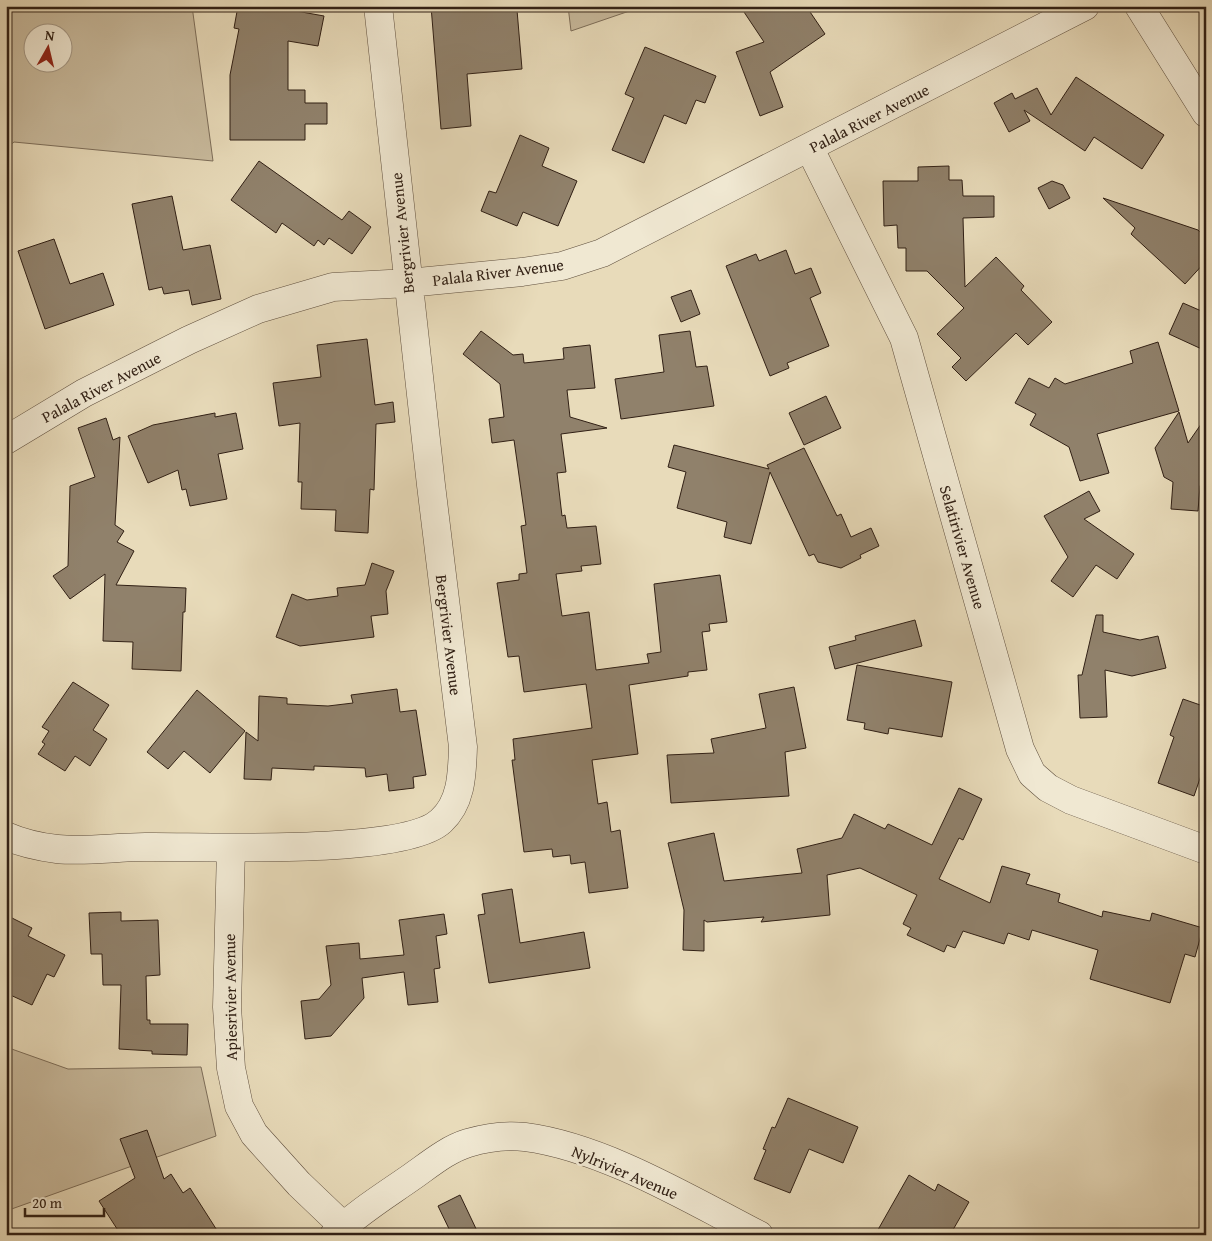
<svg xmlns="http://www.w3.org/2000/svg" width="1212" height="1241" font-family="'Gentium Book Plus',serif">
	<style>
		.green { fill: #c9bb9e; stroke: #7d6e5a; fill-rule: evenodd }
		.building { fill: #90816b; stroke: #312015 }
		.lines { fill: none; stroke-linecap: round; stroke-linejoin: round }
		.street-casing { stroke: #5f4f3e; stroke-width: 29 }
		.street { stroke: #f0e8d2; stroke-width: 28 }
		.labels { text-anchor: middle; dominant-baseline: central; stroke-width: 5; stroke-linejoin: round; paint-order: stroke }
		.street-label { font-size: 16px; fill: #312015; stroke: #f0e8d2 }
	</style>
	<rect width="100%" height="100%" fill="#e8dbba"/>
	<filter id="stains"><feTurbulence type="fractalNoise" baseFrequency=".004" numOctaves="4"/><feColorMatrix values="0 0 0 0 .2 0 0 0 0 .09 0 0 0 0 .02 0 0 0 .5 -.17"/></filter>
	<radialGradient id="worn" r=".72"><stop offset=".6" stop-color="#630" stop-opacity="0"/><stop offset="1" stop-color="#630" stop-opacity=".3"/></radialGradient>
	<!-- green -->
	<path class="green" d="M6 6H192L213 161 14 142 6 149ZM32 32H62V62H32Z
		M568 6H644L571 31Z
		M6 1047 68 1069 201 1067 216 1136 6 1211Z"/>
	<!-- building -->
	<path class="building" d="M238 6H286L285 9 324 16 318 46 288 41V90H305V103H327V124H305V140H230V75L239 29 234 28Z
		M431 6H513V11L517 10 522 69 467 74 471 126 441 129Z
		M740 6H806L825 34 770 72 783 107 760 116 736 52 764 42Z
		M645 47 716 76 705 103 696 100 686 124 664 115 644 163 612 150 634 98 625 94Z
		M1076 77 1164 135 1142 169 1094 137 1085 151 1024 110 1030 121 1009 132 994 103 1012 93 1015 99 1037 88 1051 115Z
		M520 135 549 148 542 166 577 181 558 226 523 212 517 226 481 211 489 191 496 193Z
		M259 161 342 220 349 211 371 227 352 254 329 238 324 245 318 240 314 246 282 223 276 233 231 200Z
		M949 166V180H962L963 196H994V217L963 218 965 287 996 257 1024 286 1021 290 1052 322 1028 345 1016 333 966 381 952 367 961 358 937 334 964 308 927 271H906V248H898L897 225 884 226 883 181H918V167Z
		M1052 181 1063 185 1070 198 1049 209 1038 188Z
		M172 196 183 250 210 245 221 299 192 305 189 290 164 294 162 287 149 290 132 204Z
		M1103 198 1198 230 1206 238V261L1185 284 1131 234 1135 228Z
		M54 239 70 284 103 273 114 305 45 329 18 251Z
		M786 250 795 274 811 268 821 293 810 298 829 346 787 363 789 368 770 376 726 266 756 254 759 261Z
		M691 290 700 314 681 322 671 297Z
		M1183 303 1206 313V351L1169 334Z
		M481 331 513 355 523 354 524 363 564 359 563 348 590 345 595 388 567 390 570 417 607 428 561 434 566 472 557 473 562 516 565 515 567 528 596 526 601 564 581 566 582 571 556 574 562 616 589 612 596 670 649 663 647 654 661 652 654 584 720 575 727 622 709 624 710 631 702 632 707 670 688 672V676L629 685 638 754 592 760 598 804 607 802 611 832 620 830 628 888 589 893 585 862 571 864 570 855 553 857 552 849 524 852 512 760H515L513 739 592 728 586 684 524 692 519 656 508 657 497 583 519 580V574L527 573 521 526 526 525 514 440 492 443 489 419 504 417 500 384 463 354Z
		M690 331 696 367 707 366 714 406 621 419 615 379 664 372 659 335Z
		M367 339 375 405 393 402 395 422 376 424 374 490 370 489 368 533 335 531 336 510 301 509 302 482H298L300 423 279 426 273 383 321 377 317 345Z
		M1158 342 1179 411 1097 434 1109 473 1080 481 1069 447 1030 425 1036 414 1015 403 1029 378 1049 388 1055 378 1065 384 1133 363 1130 351Z
		M826 396 841 428 804 445 789 413Z
		M1179 412 1188 443 1206 417V477L1200 486 1198 511 1171 509 1173 482 1164 477 1155 448Z
		M215 413V417L236 413 243 449 218 454 227 499 190 506 186 489 182 490 178 470 148 483 128 436 153 425Z
		M106 418 113 440 120 437 115 525 124 531 117 542 134 551 116 585 186 588 185 612H183L181 671 132 669 133 642 103 641 105 574 70 599 53 576 68 566 70 486 95 477 78 428Z
		M674 445 769 469 767 465 804 448 837 516 841 514 851 537 871 528 879 546 860 555 861 558 841 568 818 562 814 554 809 556 770 472 751 544 724 537 727 522 677 508 686 472 668 467Z
		M1089 491 1100 511 1084 519 1134 554 1117 579 1096 565 1073 597 1051 581 1068 557 1044 516Z
		M372 563 394 571 386 591 388 614 371 616 374 637 300 646 276 637 292 594 307 600 338 596 337 588 365 585Z
		M1096 615H1103V632L1140 640 1158 636 1166 668 1132 676 1105 670 1107 717 1080 718 1078 675H1082Z
		M915 620 922 646 835 669 829 647 856 640 855 636Z
		M857 665 952 682 942 737 889 728 888 734 864 729 865 723 847 720Z
		M73 682 109 705 93 730 107 739 90 766 75 756 65 771 38 754 45 744 42 742 49 731 42 727Z
		M794 687 806 748 785 752 789 796 671 803 667 755 714 753 711 739 766 728 759 694Z
		M397 689 400 712 416 710 426 775 413 777 414 788 389 791 387 774 366 777 365 768 314 766V770L272 768 271 780 244 779 246 732 258 741 259 696 287 698V704L328 706 353 703 351 695Z
		M197 690 245 731 210 773 184 751 168 769 147 752Z
		M1183 699 1206 707V761L1194 796 1158 783 1174 737 1170 735Z
		M959 788 982 799 963 840 959 838 939 879 990 903 1002 866 1030 874 1026 884 1060 894 1058 902 1102 917 1103 911 1150 921 1152 913 1203 928 1195 957 1185 954 1170 1003 1090 979 1098 950 1032 930 1029 940 1008 933 1004 944 963 931 955 948 947 945 944 952 907 935 911 928 903 924 917 895 860 868 827 875 830 915 761 922 764 917 707 922 704 920V951L683 950 684 910 668 843 714 833 724 881 802 873 797 849 842 838 854 814 885 829 888 824 932 845Z
		M512 889 520 943 584 932 590 968 489 983 478 915 485 914 482 894Z
		M121 912V921L158 920 160 975 146 976 147 1020H150V1024H188L187 1055 152 1054V1051L119 1049 121 985H103L102 954H91L89 913Z
		M444 914 447 934 436 936 440 968 434 969 438 1002 408 1005 404 972 362 978 364 998 331 1036 305 1039 301 1001 319 999 331 985 326 946 359 943 360 959 404 955 399 920Z
		M6 915 32 928 28 936 65 955 54 977 47 974 32 1005 6 993Z
		M788 1098 858 1127 843 1163 809 1149 790 1193 754 1179 766 1150 763 1149 772 1127 775 1128Z
		M147 1130 164 1179 171 1174 183 1193 190 1188 220 1235H121L99 1201 135 1178 120 1139Z
		M909 1175 935 1191 938 1184 969 1202 950 1235H875Z
		M460 1195 479 1235H452L438 1206Z"/>
	<g class="lines">
		<!-- street casing -->
		<g class="street-casing">
			<path id="street" d="M1139 6 1206 113
				M810 149 904 338 1020 749 1032 774 1048 788 1071 800 1206 850
				M6 440 84 393 189 340 258 309 333 287 408 283 522 272 562 266 602 253 1085 6
				M6 836C22 843 40 847 57 849 86 852 116 847 145 847 201 846 404 856 441 821 462 802 462 773 463 747L431 485 378 6
				M231 848 227 1007 231 1068 239 1106 254 1134 299 1184 343 1226
				M334 1235C358 1212 386 1195 413 1176 430 1164 448 1149 468 1143 485 1138 507 1135 525 1137 603 1147 689 1199 759 1235"/>
		</g>
		<!-- street -->
		<use href="#street" class="street"/>
	</g>
	<g class="labels">
		<!-- street labels -->
		<g class="street-label">
			<text transform="translate(869 118) rotate(-27)">Palala River Avenue</text>
			<text transform="translate(402 233) rotate(-96)">Bergrivier Avenue</text>
			<text transform="translate(498 272) rotate(-7)">Palala River Avenue</text>
			<text transform="translate(101 387) rotate(-28)">Palala River Avenue</text>
			<text transform="translate(963 547) rotate(74)">Selatirivier Avenue</text>
			<text transform="translate(449 635) rotate(83)">Bergrivier Avenue</text>
			<text transform="translate(230 997) rotate(-91)">Apiesrivier Avenue</text>
			<text transform="translate(625 1172) rotate(23)">Nylrivier Avenue</text>
		</g>
	</g>
	<!-- margin -->
	<rect width="1212" height="1241" fill="none" stroke="#e8dbba" stroke-width="25"/>
	<rect x="8" y="8" width="1197" height="1226" fill="none" stroke="#312015" stroke-width="2.5"/>
	<rect x="12" y="12" width="1187" height="1216" fill="none" stroke="#312015"/>
	<!-- north arrow -->
	<g transform="translate(48 48) rotate(8)"><circle r="24" fill="#f0e8d2" stroke="#a49886"/>
	<path d="M0-4L9 19L0 12L-9 19Z" fill="#8f2418"/>
	<text y="-8" font-size="14" font-weight="bold" text-anchor="middle" fill="#312015">N</text>
	</g>
	<!-- scale -->
	<path d="M25 1208v8h79v-8" fill="none" stroke="#312015" stroke-width="2.5"/>
	<text x="32" y="1208" font-size="15" fill="#312015" stroke="#f0e8d2" stroke-width="4" paint-order="stroke">20 m</text>
	<rect width="100%" height="100%" filter="url(#stains)"/>
	<rect width="100%" height="100%" fill="url(#worn)"/>
</svg>
